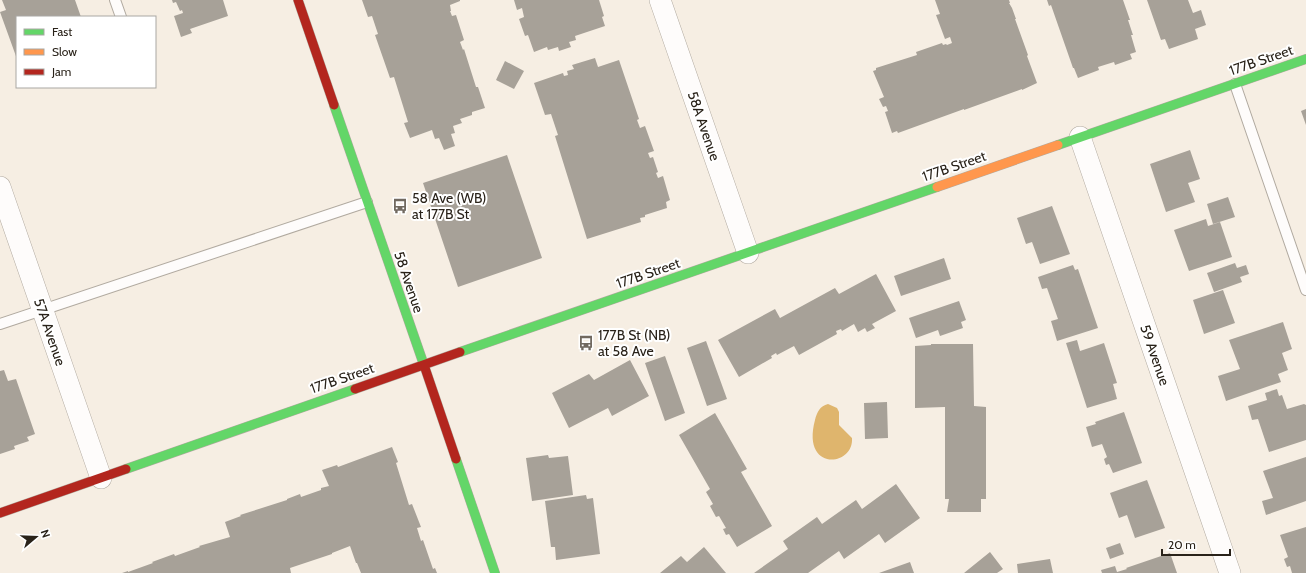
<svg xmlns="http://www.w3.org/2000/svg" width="1306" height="573" font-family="Cabin,sans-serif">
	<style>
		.water { fill: #dfb56d }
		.building { fill: #a7a198 }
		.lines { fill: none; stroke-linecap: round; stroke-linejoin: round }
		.lane-casing { stroke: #b1aaa0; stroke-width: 12 }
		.street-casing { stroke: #b1aaa0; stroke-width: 22 }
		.fast-casing { stroke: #b1aaa0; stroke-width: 10 }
		.slow-casing { stroke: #b1aaa0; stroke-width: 10 }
		.jam-casing { stroke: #b1aaa0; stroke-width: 10 }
		.lane { stroke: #fefcfb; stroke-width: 10 }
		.street { stroke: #fefcfb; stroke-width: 21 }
		.fast { stroke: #63d668; stroke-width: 9 }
		.slow { stroke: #ff974d; stroke-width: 9 }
		.jam { stroke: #b3261e; stroke-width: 9 }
		.labels { text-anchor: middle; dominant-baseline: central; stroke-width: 4; stroke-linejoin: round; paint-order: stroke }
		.street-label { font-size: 14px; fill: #292219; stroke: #fff }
		.poi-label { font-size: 14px; fill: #292219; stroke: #fff; text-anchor: start }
	</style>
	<rect width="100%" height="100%" fill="#f6eee3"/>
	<!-- water -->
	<path class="water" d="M828 404 837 408 839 412V425L852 438C854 467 801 472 815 420 817 412 820 406 828 404Z"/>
	<!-- building -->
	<path class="building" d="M2 0H75L81 17H17V59L0 12 6 10Z
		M172 0H223L228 16 190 29 192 33 181 37 174 16 183 13 182 10 180 11 176 2 173 3Z
		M362 0H460V1L450 5 451 11H450L452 16 456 15 464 40 460 42 463 50 464 49 476 87H478L485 108 472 112V115L460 119 462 123 453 126 455 133 451 134 455 146 444 150 439 138 435 139 432 130 410 138 404 123 408 122 394 77 390 78 375 35 378 34 372 16 368 17Z
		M514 0H599L604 16 602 17 605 26 575 36 576 40 569 42 571 47 559 51 558 47 548 50 547 47 534 52 528 35 525 36 519 19 524 17 522 8 517 10Z
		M935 0H1009L1010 3H1009L1012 8 1016 19H1015L1028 55 1027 56 1037 83 1022 90V89L964 110V109L898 133 897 131 892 133 885 112 888 111 886 106 883 107 879 99 884 97 873 71 876 70V68L917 55 916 52 942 43 943 45 946 44 947 45 952 43 950 37 945 39 936 15 940 14Z
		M1047 0H1123L1130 20H1128L1133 35H1131L1136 52 1130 54 1132 59 1115 65 1114 62 1098 67 1099 70 1078 78 1074 68H1073L1051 5 1049 6Z
		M1147 0H1188L1193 13 1201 10 1206 25 1195 29 1198 39 1169 49 1165 39 1161 40Z
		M595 58 598 67 619 60 639 119 637 120 640 128 645 126 654 151 648 153 650 158 653 157 658 172 656 173 658 178 663 176 670 200 666 202 667 208 645 215V217L640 218 641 222 587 239 555 136 558 135 551 114 545 115 534 83 563 73 564 76 568 75 567 71 574 69 572 65Z
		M505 61 524 71 514 89 496 80Z
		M1306 109V125L1301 111Z
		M1190 150 1200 179 1188 183 1195 202 1166 212 1150 164Z
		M507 155 542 258 458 287 423 183Z
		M1228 197 1235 217 1213 224 1207 204Z
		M1052 206 1070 254 1040 264 1032 242 1026 244 1017 218Z
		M1206 219 1208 226 1220 222 1232 257 1189 271 1174 230Z
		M944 258 951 279 901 296 894 276Z
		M1235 263 1237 268 1246 265 1249 274 1240 277 1242 282 1214 292 1207 273Z
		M1073 265 1075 270 1078 269 1098 328 1057 341 1051 321 1058 319 1047 288 1042 289 1038 277Z
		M876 274 896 311 872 324 875 328 867 332 865 328 858 332 854 324 842 331 841 329 836 331 837 334 799 355 794 346 777 355 776 353 771 356 772 358 739 377 718 340 775 309 780 318 835 288 839 294Z
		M1223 290 1235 323 1204 334 1193 300Z
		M959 301 966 320 961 322 963 328 940 336 938 330 916 338 909 318Z
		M1283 322 1292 349 1282 353 1288 370 1278 374 1281 382 1226 401 1218 376 1240 369 1229 340Z
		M1077 340 1080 351 1104 343 1117 383 1113 384 1117 399 1087 408 1066 343Z
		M706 341 727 399 707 406 687 348Z
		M931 344H973L974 406 986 407V499H981V512H947L949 499H945V407L915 408V346L931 345Z
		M665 356 685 413 665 421 645 363Z
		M630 360 649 396 612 416 608 408 569 428 552 393 589 374 594 380Z
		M4 370 8 381 16 379 35 434 27 437 29 441 14 446 15 449 0 454V371Z
		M1277 389 1279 396 1282 395 1287 409 1304 404 1306 405V440L1269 452 1258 419 1252 420 1248 406 1267 400 1265 393Z
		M887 402 888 438 865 439 864 403Z
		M1124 412 1142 463 1113 473 1109 464 1106 465 1104 459 1107 457 1102 444 1092 447 1086 427 1096 424 1095 422Z
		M715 413 747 469 741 472 772 526 737 547 729 534 726 535 723 529 726 528 719 516 716 517 710 506 713 504 706 492 710 489 679 435Z
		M392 447 398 462 396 463 409 505 412 504 421 527 417 528 421 541 423 540 433 569 435 568 437 573H361L357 563H356L350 546 332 553V554L290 568 291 573H122L128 571V572L153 563 152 562 174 554 175 556 200 547 199 546 230 537 225 522 241 516 240 515 287 500V499L300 494 301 497 321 490V488L329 486 322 470 337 465 338 467Z
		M548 455 549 458 568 456 573 495 532 501 526 458Z
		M1306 457V501L1266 515 1262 501 1273 498 1263 471Z
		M1147 480 1165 528 1135 538 1127 515 1119 518 1110 493Z
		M896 484 920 518 885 543 879 534 844 559 839 551 808 573H754L788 549 783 541 817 517 822 524 856 500 862 509Z
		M586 495 587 499 593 498 600 554 556 560 555 547H551L545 501Z
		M1306 527V573H1292L1290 566 1287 567 1284 559 1288 557 1280 535Z
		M1120 543 1124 554 1110 559 1106 548Z
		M704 547 726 573H660L681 556 687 562Z
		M990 552 1003 569 997 573H964Z
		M1170 553 1177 573H1102L1101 570 1115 566 1117 572 1127 569 1126 568Z
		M1050 559 1053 573H1018L1017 564Z
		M910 562 914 573H879Z"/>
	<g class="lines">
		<!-- lane casing -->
		<g class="lane-casing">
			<path id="lane" d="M115 0 121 17
				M1235 84 1306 290
				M0 324 367 202"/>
		</g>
		<!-- street casing -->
		<g class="street-casing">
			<path id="street" d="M660 0 748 253
				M1080 137 1230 573
				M0 187 101 478"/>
		</g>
		<!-- fast casing -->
		<g class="fast-casing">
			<path id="fast" d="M334 105 425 368
				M1058 145 1306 59
				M460 352 937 187
				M456 459 495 573
				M126 469 355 389"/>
		</g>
		<!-- slow casing -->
		<g class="slow-casing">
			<path id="slow" d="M937 187 1058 145"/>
		</g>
		<!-- jam casing -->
		<g class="jam-casing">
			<path id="jam" d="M298 0 334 105
				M425 368 456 459
				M355 389 460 352
				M0 513 126 469"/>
		</g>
		<!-- lane -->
		<use href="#lane" class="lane"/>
		<!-- street -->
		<use href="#street" class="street"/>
		<!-- fast -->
		<use href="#fast" class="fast"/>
		<!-- slow -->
		<use href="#slow" class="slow"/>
		<!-- jam -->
		<use href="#jam" class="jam"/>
	</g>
	<!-- icons -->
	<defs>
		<g id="bus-bare" transform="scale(1.2)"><path d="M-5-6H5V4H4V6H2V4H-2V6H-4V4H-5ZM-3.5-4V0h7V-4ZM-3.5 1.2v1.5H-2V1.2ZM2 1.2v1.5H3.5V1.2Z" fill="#716960" stroke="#fff" stroke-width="2.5" paint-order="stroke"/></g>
	</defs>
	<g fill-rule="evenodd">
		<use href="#bus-bare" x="400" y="206"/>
		<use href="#bus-bare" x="586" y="343"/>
	</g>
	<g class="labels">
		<!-- street labels -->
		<g class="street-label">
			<text transform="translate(1261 60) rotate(-19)">177B Street</text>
			<text transform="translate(704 126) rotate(71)">58A Avenue</text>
			<text transform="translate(954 166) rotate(-19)">177B Street</text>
			<text transform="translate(648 273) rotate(-19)">177B Street</text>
			<text transform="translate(409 282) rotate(71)">58 Avenue</text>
			<text transform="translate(50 332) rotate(71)">57A Avenue</text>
			<text transform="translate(1155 355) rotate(71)">59 Avenue</text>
			<text transform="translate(342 378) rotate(-19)">177B Street</text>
		</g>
		<!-- poi labels -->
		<g class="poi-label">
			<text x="412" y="198">58 Ave (WB)<tspan x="412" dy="16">at 177B St</tspan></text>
			<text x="598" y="335">177B St (NB)<tspan x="598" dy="16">at 58 Ave</tspan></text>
		</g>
	</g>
	<!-- legend -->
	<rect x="16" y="16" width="140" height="72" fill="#ffffff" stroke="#a9a7a3"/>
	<rect x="24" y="29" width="20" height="6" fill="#63d668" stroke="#a9a7a3"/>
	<text x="52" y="36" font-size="12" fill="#292219">Fast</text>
	<rect x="24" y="49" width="20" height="6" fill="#ff974d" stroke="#a9a7a3"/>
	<text x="52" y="56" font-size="12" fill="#292219">Slow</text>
	<rect x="24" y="69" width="20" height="6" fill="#b3261e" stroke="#a9a7a3"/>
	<text x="52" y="76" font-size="12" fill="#292219">Jam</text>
	<!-- north arrow -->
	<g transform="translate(36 537) rotate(71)" stroke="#ffffff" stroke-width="3" paint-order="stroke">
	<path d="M0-3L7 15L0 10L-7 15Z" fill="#292219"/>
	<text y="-6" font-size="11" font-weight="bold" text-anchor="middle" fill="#292219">N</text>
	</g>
	<!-- scale -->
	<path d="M1162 549v6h68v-6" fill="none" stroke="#292219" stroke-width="2"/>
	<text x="1168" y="549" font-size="12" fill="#292219" stroke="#ffffff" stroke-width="3" paint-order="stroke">20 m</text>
</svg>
